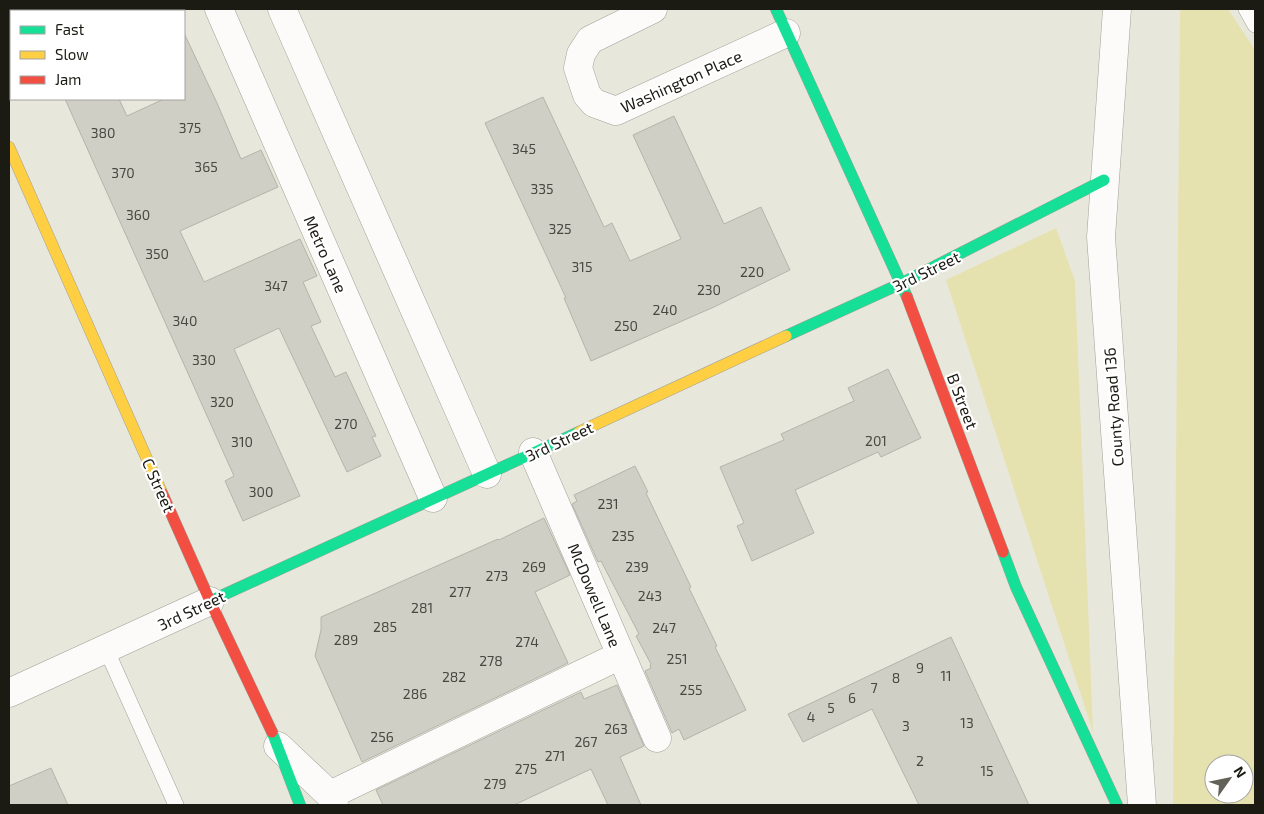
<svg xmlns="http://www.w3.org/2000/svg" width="1264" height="814" font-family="'Exo 2',sans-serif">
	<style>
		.green { fill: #e5e2b0; fill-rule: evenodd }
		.building { fill: #d0cfc5; stroke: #b5b4ab }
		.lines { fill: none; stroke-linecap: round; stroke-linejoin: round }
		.lane-casing { stroke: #a0a097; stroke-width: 16 }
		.street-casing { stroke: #a0a097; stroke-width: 29 }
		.fast-casing { stroke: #a0a097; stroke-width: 12 }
		.slow-casing { stroke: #a0a097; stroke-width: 12 }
		.jam-casing { stroke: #a0a097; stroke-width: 12 }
		.lane { stroke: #fcfbfa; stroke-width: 15 }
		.street { stroke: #fcfbfa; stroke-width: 28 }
		.fast { stroke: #16e098; stroke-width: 11 }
		.slow { stroke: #ffcf43; stroke-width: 11 }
		.jam { stroke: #f24e42; stroke-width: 11 }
		.labels { text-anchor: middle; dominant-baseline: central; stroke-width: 4.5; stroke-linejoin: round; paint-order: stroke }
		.number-label { font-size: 14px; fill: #494840 }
		.street-label { font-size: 16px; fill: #1b1a13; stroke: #fff }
	</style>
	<rect width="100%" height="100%" fill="#e8e7db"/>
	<!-- green -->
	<path class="green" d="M1180 9H1228L1255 50V805H1173ZM1214 764H1244V794H1214Z
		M1056 228 1075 281 1093 732 946 280Z"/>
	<!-- building -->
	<path class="building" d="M184 33 217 103 241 159 261 150 278 187 180 231 204 282 300 239 317 276 303 282 321 322 311 326 335 377 346 372 376 436 372 437 381 456 347 472 279 328 234 349 300 496 243 521 225 481 234 476 65 99H119L127 116 164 99H184Z
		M543 97 604 227 612 223 630 261 681 239 633 135 674 116 724 224 761 207 790 270 714 307 591 361 564 298H566L485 123Z
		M888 369 921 438 881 457 878 452 795 490 814 533 752 561 737 526 744 523 720 467 784 440 781 434 854 401 848 388Z
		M635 466 648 492 646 493 691 587 689 588 717 646 715 647 746 710 684 740 679 729 672 733 645 671 651 668 650 665 651 664 636 636 639 634 601 561 598 562 572 504 577 501 574 495Z
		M544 518 570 575 535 592 568 663 362 762 315 656 321 630V617L498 539 499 540Z
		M951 637 1029 805H919L872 709 803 742 788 714Z
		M617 685 644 746 620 757 641 805H608L591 769 514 805H383L376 790 581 692 584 699Z
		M51 768 68 805H9V786Z"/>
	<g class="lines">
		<!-- lane casing -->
		<g class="lane-casing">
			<path id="lane" d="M1246 9 1255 25
				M106 649 176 805"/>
		</g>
		<!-- street casing -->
		<g class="street-casing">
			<path id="street" d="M219 9 433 498
				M282 9 487 474
				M653 9 590 40 581 54 578 68 587 95 594 103 616 111 786 33
				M1117 9 1101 237 1142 805
				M533 452 657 738
				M9 693 210 601
				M278 746 330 795 334 805
				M330 795 621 655"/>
		</g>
		<!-- fast casing -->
		<g class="fast-casing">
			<path id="fast" d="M776 9 907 297
				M786 336 902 283 1104 180
				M1003 552 1016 587 1117 805
				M210 601 579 432
				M272 732 300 805"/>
		</g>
		<!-- slow casing -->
		<g class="slow-casing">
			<path id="slow" d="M9 147 162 493
				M579 432 786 336"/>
		</g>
		<!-- jam casing -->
		<g class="jam-casing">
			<path id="jam" d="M907 297 1003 552
				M162 493 210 601 272 732"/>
		</g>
		<!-- lane -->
		<use href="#lane" class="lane"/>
		<!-- street -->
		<use href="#street" class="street"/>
		<!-- fast -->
		<use href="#fast" class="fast"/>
		<!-- slow -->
		<use href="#slow" class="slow"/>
		<!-- jam -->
		<use href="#jam" class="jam"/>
	</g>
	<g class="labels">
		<!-- number labels -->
		<g class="number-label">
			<text x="190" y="127">375</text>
			<text x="103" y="132">380</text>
			<text x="524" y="148">345</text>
			<text x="206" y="166">365</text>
			<text x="123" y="172">370</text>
			<text x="542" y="188">335</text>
			<text x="138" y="214">360</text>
			<text x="560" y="228">325</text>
			<text x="157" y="253">350</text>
			<text x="582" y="266">315</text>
			<text x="752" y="271">220</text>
			<text x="276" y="285">347</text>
			<text x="709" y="289">230</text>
			<text x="665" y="309">240</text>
			<text x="185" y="320">340</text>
			<text x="626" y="325">250</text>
			<text x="204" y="359">330</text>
			<text x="222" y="401">320</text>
			<text x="346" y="423">270</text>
			<text x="876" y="440">201</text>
			<text x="242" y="441">310</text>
			<text x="261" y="491">300</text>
			<text x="608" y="503">231</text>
			<text x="623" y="535">235</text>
			<text x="534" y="566">269</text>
			<text x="637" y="566">239</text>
			<text x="497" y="575">273</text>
			<text x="460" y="591">277</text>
			<text x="650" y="595">243</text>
			<text x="422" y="607">281</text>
			<text x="385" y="626">285</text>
			<text x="664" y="627">247</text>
			<text x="346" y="639">289</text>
			<text x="527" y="641">274</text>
			<text x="677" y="658">251</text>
			<text x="491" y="660">278</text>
			<text x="920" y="667">9</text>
			<text x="946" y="675">11</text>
			<text x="454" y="676">282</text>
			<text x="896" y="677">8</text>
			<text x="874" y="687">7</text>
			<text x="691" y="689">255</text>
			<text x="415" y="693">286</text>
			<text x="852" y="697">6</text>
			<text x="831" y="707">5</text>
			<text x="811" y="716">4</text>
			<text x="967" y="722">13</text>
			<text x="906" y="725">3</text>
			<text x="616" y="728">263</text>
			<text x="382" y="736">256</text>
			<text x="586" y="741">267</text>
			<text x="555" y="755">271</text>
			<text x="920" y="760">2</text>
			<text x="526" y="768">275</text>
			<text x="987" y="770">15</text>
			<text x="495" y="783">279</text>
		</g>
		<!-- street labels -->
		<g class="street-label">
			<text transform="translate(681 81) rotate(-24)">Washington Place</text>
			<text transform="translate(326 254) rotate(66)">Metro Lane</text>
			<text transform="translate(926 271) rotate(-26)">3rd Street</text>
			<text transform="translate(963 401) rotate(69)">B Street</text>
			<text transform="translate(1113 407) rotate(-94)">County Road 136</text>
			<text transform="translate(559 441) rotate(-25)">3rd Street</text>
			<text transform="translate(159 485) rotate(66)">C Street</text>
			<text transform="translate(595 595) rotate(67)">McDowell Lane</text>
			<text transform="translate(191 610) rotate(-25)">3rd Street</text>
		</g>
	</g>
	<!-- border -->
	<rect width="1264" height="814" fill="none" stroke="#1b1a13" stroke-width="20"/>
	<!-- legend -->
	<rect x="10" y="10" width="175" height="90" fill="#ffffff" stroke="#a4a3a1"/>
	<rect x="20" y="26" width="25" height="8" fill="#16e098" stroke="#a4a3a1"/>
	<text x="55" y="35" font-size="15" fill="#1b1a13">Fast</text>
	<rect x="20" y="51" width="25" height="8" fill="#ffcf43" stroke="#a4a3a1"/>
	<text x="55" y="60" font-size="15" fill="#1b1a13">Slow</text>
	<rect x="20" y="76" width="25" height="8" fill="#f24e42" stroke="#a4a3a1"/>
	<text x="55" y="85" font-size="15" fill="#1b1a13">Jam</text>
	<!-- north arrow -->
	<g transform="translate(1229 779) rotate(57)"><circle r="24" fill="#ffffff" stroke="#a4a3a1"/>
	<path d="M0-4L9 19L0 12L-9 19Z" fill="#636259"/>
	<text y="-8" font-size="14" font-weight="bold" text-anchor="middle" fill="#1b1a13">N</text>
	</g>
</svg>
